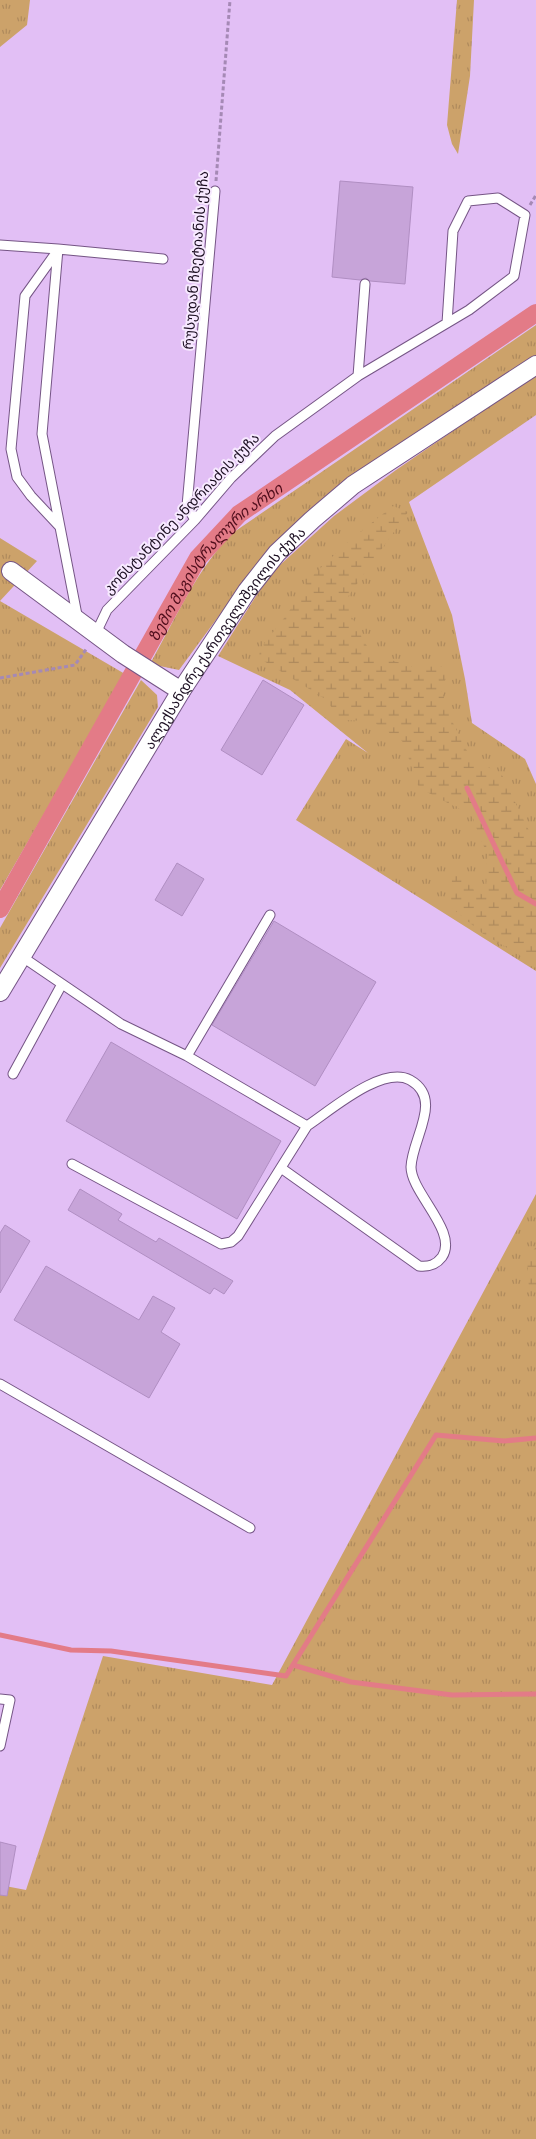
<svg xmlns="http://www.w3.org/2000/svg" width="536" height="2139" font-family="Barlow,'Noto Sans Georgian',sans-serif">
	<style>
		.grass { fill: url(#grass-tufts) }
		.wetland { fill: url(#wetland-marsh) }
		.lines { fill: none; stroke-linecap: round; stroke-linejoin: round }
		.stream { stroke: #e37b87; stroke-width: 5 }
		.canal { stroke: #e37b87; stroke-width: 18 }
		.building { fill: #c7a4d9; stroke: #b08ec2 }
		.lane-casing { stroke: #755585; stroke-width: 11 }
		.street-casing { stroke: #755585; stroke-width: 20 }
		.path { stroke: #a589b5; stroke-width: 3; stroke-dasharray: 4 2.5; stroke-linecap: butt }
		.lane { stroke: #fff; stroke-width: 9 }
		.street { stroke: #fff; stroke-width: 18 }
		.labels { text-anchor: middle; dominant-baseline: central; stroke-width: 4; stroke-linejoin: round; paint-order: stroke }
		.street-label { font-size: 14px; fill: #1a0d20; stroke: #f7e9ff }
		.water-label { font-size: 15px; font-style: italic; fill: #4f0d1b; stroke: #f7e9ff }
	</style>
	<defs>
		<pattern id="grass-tufts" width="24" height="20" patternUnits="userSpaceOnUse" patternTransform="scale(1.25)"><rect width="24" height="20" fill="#cca26a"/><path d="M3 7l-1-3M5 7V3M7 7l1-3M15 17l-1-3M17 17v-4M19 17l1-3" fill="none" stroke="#af8a5c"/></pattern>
		<pattern id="wetland-marsh" width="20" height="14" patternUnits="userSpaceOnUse" patternTransform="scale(1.25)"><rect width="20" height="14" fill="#cca26a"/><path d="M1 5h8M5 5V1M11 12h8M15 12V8" fill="none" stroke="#af8a5c"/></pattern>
	</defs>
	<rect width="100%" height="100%" fill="#e2bff5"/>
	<!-- grass -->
	<path class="grass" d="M0 0H30L27 25 0 47Z
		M457 0H474L470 76 458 154 452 144 447 125Z
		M536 325V355L391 453 249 575 179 670 150 664C173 623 200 563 234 532Z
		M536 374V415L409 502 452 615 465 679 472 723 525 759 536 784V971L296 820 346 739 368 753 290 690 218 656 270 574 334 516 396 470Z
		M0 538 37 561 0 601 125 674 0 890Z
		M141 680 157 695 158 707 0 968V928Z
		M536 1194V2139H0V1885L26 1890 103 1656 272 1685Z"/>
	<!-- wetland -->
	<path class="wetland" d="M393 506 408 512 347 598 352 617 371 654 414 667 452 666 441 689 452 721 471 759 501 773 536 845V965L482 933 447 904 455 867 475 891 486 896 487 854 471 815 419 788 403 742 372 721 339 720 327 700 259 658 260 649 288 613 309 579 350 540Z
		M536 1247V1292L529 1289 527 1257Z"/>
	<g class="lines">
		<!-- stream -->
		<path class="stream" d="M467 788 517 893 536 904
			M0 1635 71 1650 111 1651 286 1676 436 1435 504 1441 536 1438
			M293 1665 351 1682 452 1695 536 1694"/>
		<!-- canal -->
		<path class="canal" id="s1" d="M0 909 198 558 239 514 536 313"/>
	</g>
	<!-- building -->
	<path class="building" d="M340 181 413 187 405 284 370 281 366 278 360 280 332 277Z
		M263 680 304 705 262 775 221 750Z
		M177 863 204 879 182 916 155 900Z
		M274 921 376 982 315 1086 212 1025Z
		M111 1042 281 1141 237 1219 66 1121Z
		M80 1189 122 1214 118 1220 156 1242 159 1238 233 1281 224 1294 214 1288 210 1294 68 1210Z
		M5 1225 30 1241 0 1293V1233Z
		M46 1266 139 1320 153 1296 175 1308 161 1332 180 1344 149 1398 14 1320Z
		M0 1842 16 1846 7 1896 0 1895Z"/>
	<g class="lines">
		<!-- lane casing -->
		<g class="lane-casing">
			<path id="lane" d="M0 245 58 249
				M58 250 25 296 11 449 17 477 31 496 60 527
				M358 376 365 284
				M195 520 187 506 215 191
				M78 620 42 434 58 249 163 259
				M96 633 107 610 195 520 231 478 275 436 358 376 469 310 514 276 525 215 498 198 468 201 453 231 447 323
				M21 956 121 1024 187 1056 307 1126 238 1236 231 1242 221 1244 72 1164
				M187 1056 270 915
				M13 1074 62 984
				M281 1168 419 1266C429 1267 436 1265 442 1257 459 1232 411 1193 411 1167 412 1138 444 1099 410 1080 382 1065 330 1111 307 1126
				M0 1384 250 1528
				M0 1699 10 1700 0 1746"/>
		</g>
		<!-- street casing -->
		<g class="street-casing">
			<g id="street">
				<path d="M11 571 123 654 181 691"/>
				<path id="s2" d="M0 992 181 691 247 591 277 553 312 520 353 485 536 365"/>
			</g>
		</g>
		<!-- path -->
		<path class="path" d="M216 181 230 0
			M530 205 536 195
			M0 678 75 665 87 648"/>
		<!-- lane -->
		<use href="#lane" class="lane"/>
		<!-- street -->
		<use href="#street" class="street"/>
	</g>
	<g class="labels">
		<!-- street labels -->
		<g class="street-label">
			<text transform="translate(195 260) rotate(-85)">რუსუდან ჩხეტიანის ქუჩა</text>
			<text transform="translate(181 513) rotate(-46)">კონსტანტინე ანდრიაძის ქუჩა</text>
			<text stroke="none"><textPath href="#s2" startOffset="420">ალექსანდრე ქართველიშვილის ქუჩა</textPath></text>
		</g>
		<!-- water labels -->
		<g class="water-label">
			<text stroke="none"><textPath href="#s1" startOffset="411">ზემო მაგისტრალური არხი</textPath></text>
		</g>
	</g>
</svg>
